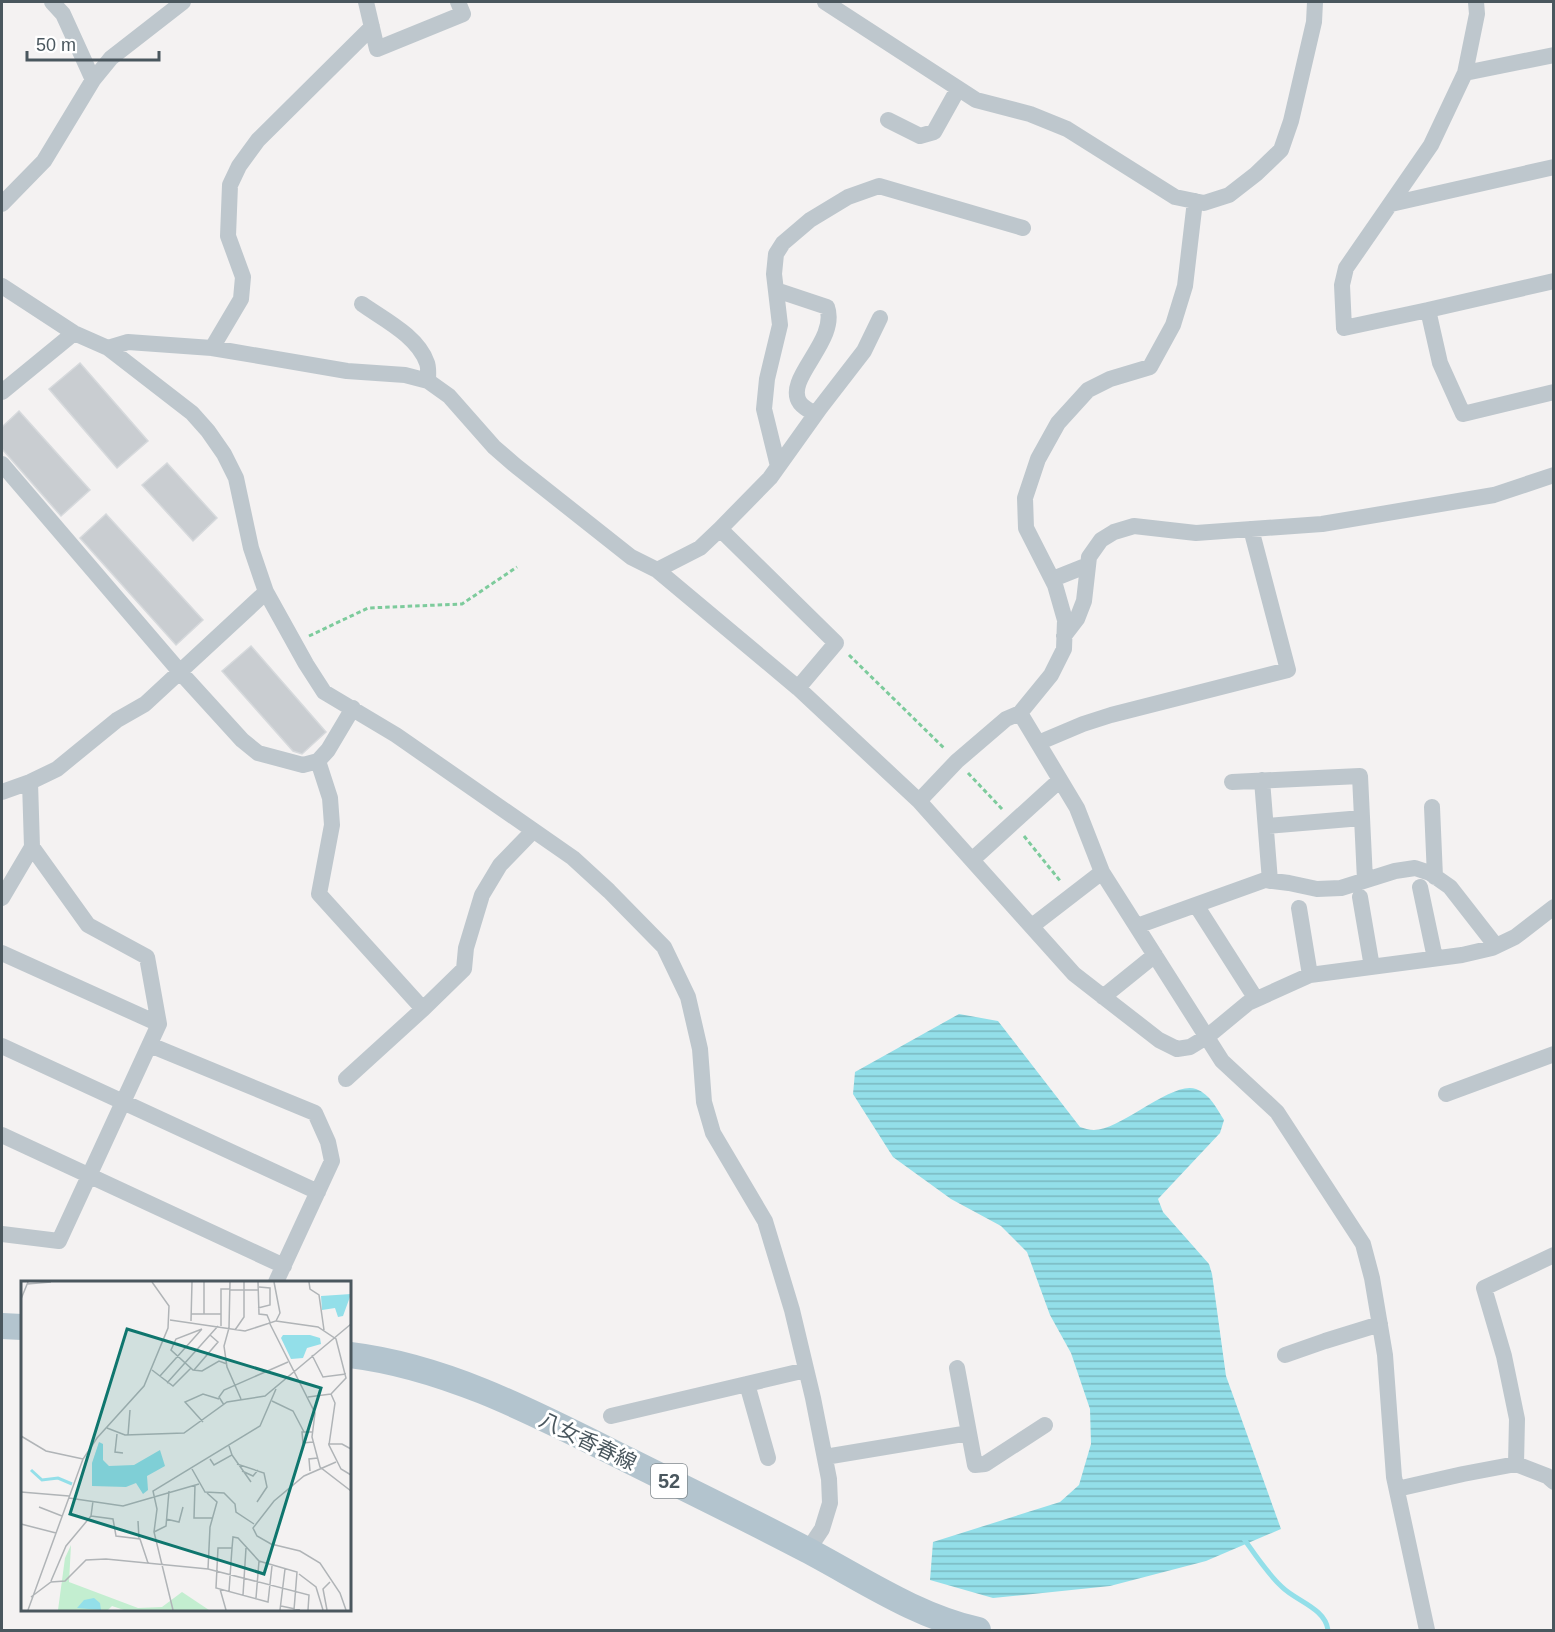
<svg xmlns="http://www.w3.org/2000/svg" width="1555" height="1632" font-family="Arial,'Noto Sans JP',sans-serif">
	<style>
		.water { fill: url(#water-rules) }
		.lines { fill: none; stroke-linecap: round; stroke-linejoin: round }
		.stream { stroke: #93dfe9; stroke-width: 5 }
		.building { fill: #c9cdd1; stroke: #d6d9dc; stroke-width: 1.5 }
		.path { stroke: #7dcb9c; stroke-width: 3; stroke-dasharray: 4.5 3; stroke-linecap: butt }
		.minor { stroke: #bec7cd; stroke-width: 16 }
		.primary { stroke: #b3c4ce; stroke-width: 26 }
		.labels { text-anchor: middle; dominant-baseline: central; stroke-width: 6; stroke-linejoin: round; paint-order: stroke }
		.shield { fill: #fff; stroke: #80898e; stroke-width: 1.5 }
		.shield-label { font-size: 20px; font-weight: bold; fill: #4a575e }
		.street-label { font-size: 21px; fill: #4a575e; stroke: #fff }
		.inset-river { fill: none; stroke: #93dfe9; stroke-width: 3 }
		.inset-road { fill: none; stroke: #b0b4b7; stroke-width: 1.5 }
		.view { fill: #0f766e; fill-opacity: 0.15; stroke: #0f766e; stroke-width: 3 }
		.inset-edge { fill: none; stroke: #4a575e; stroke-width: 3 }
	</style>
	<defs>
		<pattern id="water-rules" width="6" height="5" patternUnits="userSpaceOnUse" patternTransform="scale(1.5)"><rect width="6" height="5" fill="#93dfe9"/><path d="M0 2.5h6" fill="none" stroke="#7ab8c0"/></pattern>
	</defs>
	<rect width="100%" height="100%" fill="#f4f2f2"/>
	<!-- water -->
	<path class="water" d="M959 1014 998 1021 1080 1127C1084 1128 1089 1130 1094 1130 1121 1130 1173 1080 1196 1089 1210 1094 1217 1109 1224 1120L1220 1133 1158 1199 1163 1212 1209 1264 1212 1274 1226 1376 1281 1529 1206 1561 1110 1586 993 1598 930 1580 933 1542 1060 1502 1079 1485 1091 1444 1090 1409 1071 1353 1050 1315 1027 1252 1001 1226 951 1199 893 1157 853 1094 855 1072Z"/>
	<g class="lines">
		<!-- stream -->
		<path class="stream" d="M1244 1539C1256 1556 1267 1573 1282 1587 1296 1601 1325 1608 1328 1630"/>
	</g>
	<!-- building -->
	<path class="building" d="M80 363 148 441 117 468 49 389Z
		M19 411 90 490 61 516 2 449V427Z
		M167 463 217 518 193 541 142 485Z
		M106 514 203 620 176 645 80 538Z
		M251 646 326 732 302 754 293 751 222 671Z"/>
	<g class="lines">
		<!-- path -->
		<path class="path" d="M309 636 368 608 462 604 517 567
			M849 655 945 749
			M968 773 1003 810
			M1024 836 1061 882"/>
		<!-- minor -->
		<path class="minor" d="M52 2 63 14 93 80
			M366 2 377 49 463 14 458 2
			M825 2 976 100 1030 114 1067 129 1175 197 1204 203 1229 195 1256 174 1281 150 1291 121 1314 22 1315 2
			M1465 73 1554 55
			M888 120 920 136 934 132 958 89
			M2 204 44 161 93 80 111 58 183 2
			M1391 204 1554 167
			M1554 281 1428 310 1440 363 1463 414 1554 392
			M2 286 74 333 108 348 192 413 208 431 224 454 236 478 251 548 266 592 306 664 324 692 396 735 573 858 609 891 664 947 688 997 700 1049 704 1102 713 1133 765 1221 792 1310 813 1398 829 1479 830 1503 822 1529 808 1550
			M776 290 827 307C839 341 783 379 800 403 804 408 810 411 815 414
			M362 304C383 319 418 336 427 363 429 368 428 375 428 381
			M1428 310 1344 328 1342 285 1346 268 1431 145 1465 73 1477 14 1476 2
			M108 348 128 342 212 348 347 371 405 375 428 381 449 396 494 447 516 466 631 557 657 570 798 688 919 801 1074 974 1159 1040 1177 1049 1190 1047 1208 1036 1248 1003 1310 975 1462 955 1492 948 1515 937 1554 907
			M212 348 241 299 243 277 228 236 230 185 239 166 258 140 372 27
			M2 392 74 333
			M2 464 181 673 242 740 258 753 303 765 318 761 328 750 353 708
			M778 466 764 409 767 379 780 325 774 274 776 254 783 243 810 220 848 197 879 186 1023 228
			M720 529 770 478 820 408 864 351 880 318
			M657 570 700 548 720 529 836 643 798 688
			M1053 579 1088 565
			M1064 636 1077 619 1084 601 1089 557 1101 540 1114 532 1134 526 1196 533 1322 524 1494 495 1554 475
			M1020 713 1077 808 1102 872 1222 1061 1277 1112 1363 1244 1372 1278 1385 1355 1394 1477 1427 1630
			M1038 743 1083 724 1111 715 1288 670 1251 529
			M318 761 330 798 332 825 319 894 423 1009 464 969 466 948 482 895 500 865 533 831
			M1262 780 1270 881
			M1232 782 1360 776 1365 880
			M2 792 30 782 57 769 117 720 145 704 266 592
			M919 801 957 761 1006 719 1020 713 1051 675 1064 649 1065 620 1055 585 1026 528 1025 498 1038 459 1058 423 1088 390 1110 379 1150 367 1173 325 1185 286 1195 201
			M1432 807 1435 877
			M1266 826 1362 818
			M972 860 1060 780
			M1420 887 1435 958
			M1360 897 1372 967
			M2 898 32 847
			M1196 905 1256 999
			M1299 908 1310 975
			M1032 926 1102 872
			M1137 926 1265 880 1289 883 1317 889 1341 888 1395 871 1415 868 1430 873 1450 887 1496 946
			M2 953 159 1024
			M1103 997 1155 955
			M150 1045 315 1113 328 1142 332 1161 276 1282
			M2 1046 318 1192
			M346 1079 423 1009
			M1446 1094 1554 1054
			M2 1135 284 1266
			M2 1234 59 1241 159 1024 147 957 88 925 32 847 30 782
			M1285 1355 1325 1341 1380 1324
			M747 1384 768 1458
			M611 1416 806 1370
			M969 1433 975 1465 985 1464 1045 1425
			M825 1457 969 1433 957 1368
			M1516 1464 1517 1419 1504 1356 1484 1288 1554 1255
			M1397 1489 1463 1474 1516 1464 1547 1476 1554 1482"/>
		<!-- primary -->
		<path class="primary" d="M2 1326 22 1327
			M350 1355C449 1367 540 1416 628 1460 688 1490 748 1519 807 1550 862 1579 916 1616 978 1630"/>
	</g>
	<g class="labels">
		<!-- shield labels -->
		<rect class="shield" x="651" y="1464" width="36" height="34" rx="4.5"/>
		<g class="shield-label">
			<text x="669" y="1481">52</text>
		</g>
		<!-- street labels -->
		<g class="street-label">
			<text transform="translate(588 1441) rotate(26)">八女香春線</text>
		</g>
	</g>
	<!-- overview -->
	<g transform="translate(21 1281)">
		<rect width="330" height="330" fill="#f4f2f2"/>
		<path d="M50 264 48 301 117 327 141 326 161 311 188 329H103L91 325 87 329H37L44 277Z" fill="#c3eed0"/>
		<path d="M330 13 322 35 317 36 314 27 301 29 300 15ZM262 54H289L299 57 300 63 286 67 282 77 270 78 260 57ZM78 161 82 163V179L88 185 113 184 139 169 144 185 126 195 127 209 122 213 115 202 105 206 71 205V182ZM73 317 79 322 80 329 56 327 63 319Z" fill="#93dfe9"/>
		<path class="inset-river" d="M10 189 21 199 37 197 51 203"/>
		<path class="inset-road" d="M183 1V33M209 1 208 47 203 65 206 86 220 118M237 1 238 33 246 34 249 41M288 1 289 8 298 14 303 49M6 3 30 1M209 9H238M0 18 7 1M237 27 249 24V7L238 6M170 33H200M149 39 224 50 255 40 259 32 253 1M170 40 171 1M255 40 297 46 315 58 325 97 310 113M248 41 294 132 291 156 299 186 330 210M200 45V8H209M181 48 155 58 150 69 172 89 181 90 198 80 206 83M214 49 223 36V1M291 74 302 96 325 93M131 89 152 105 170 87M173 89 197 61 189 54M139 95 181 48M146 102 197 45M310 113 314 122 308 164 320 188 330 194M287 116 310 113M251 120 272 130 283 151M203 124 198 116 203 109 267 81M182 141 164 121 182 113 198 118M86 147 104 154 163 152 206 121 244 115 330 43M292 151H281L282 162 292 161M96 153 94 171 102 172M107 154 109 129M0 155 25 170 62 178M307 163H321L330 168M211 174 230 201M189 178 193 184 211 174 208 165M315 181 283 195 253 220 232 247 236 255 250 263 279 270 299 282 319 312 325 329M216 183 243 192 246 206 236 221M171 188 184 211 203 212 214 223 215 231 233 243M221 190 232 195 237 189M289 190 288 178 297 177M174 204 173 237H191M0 211 48 215M186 212 196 221 189 246 187 288M48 217 102 225 178 203M18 226 41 235M70 235 92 238 95 255 119 258 127 282M145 238 158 241 162 226M117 240 118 258M0 243 35 252M133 251 145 245 148 210M211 267 212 256 217 257 238 280 276 291 273 329M278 293 295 306 302 329M30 300 45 265 70 235 72 220M199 308 205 329M208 310 211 267H197L195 307 247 321 251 285M222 314 225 267M10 316 30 301 44 300 65 279 85 278 187 288 288 314 287 329M235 317 238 280M260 325 279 329M7 329 62 178 76 157 123 105 147 47 148 25 131 1M152 329 133 251 136 228 132 210 239 145 255 108M259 329 264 288M306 329 302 308 309 301"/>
		<path class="view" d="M106 48 300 107 243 293 49 233Z"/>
		<rect width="330" height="330" class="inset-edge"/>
	</g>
	<!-- border -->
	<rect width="1555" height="1632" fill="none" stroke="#4a575e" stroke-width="6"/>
	<!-- scale -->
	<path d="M27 51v9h132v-9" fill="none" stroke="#4a575e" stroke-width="3"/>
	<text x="36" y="51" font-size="18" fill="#4a575e" stroke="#ffffff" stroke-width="4.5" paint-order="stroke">50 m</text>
</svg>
